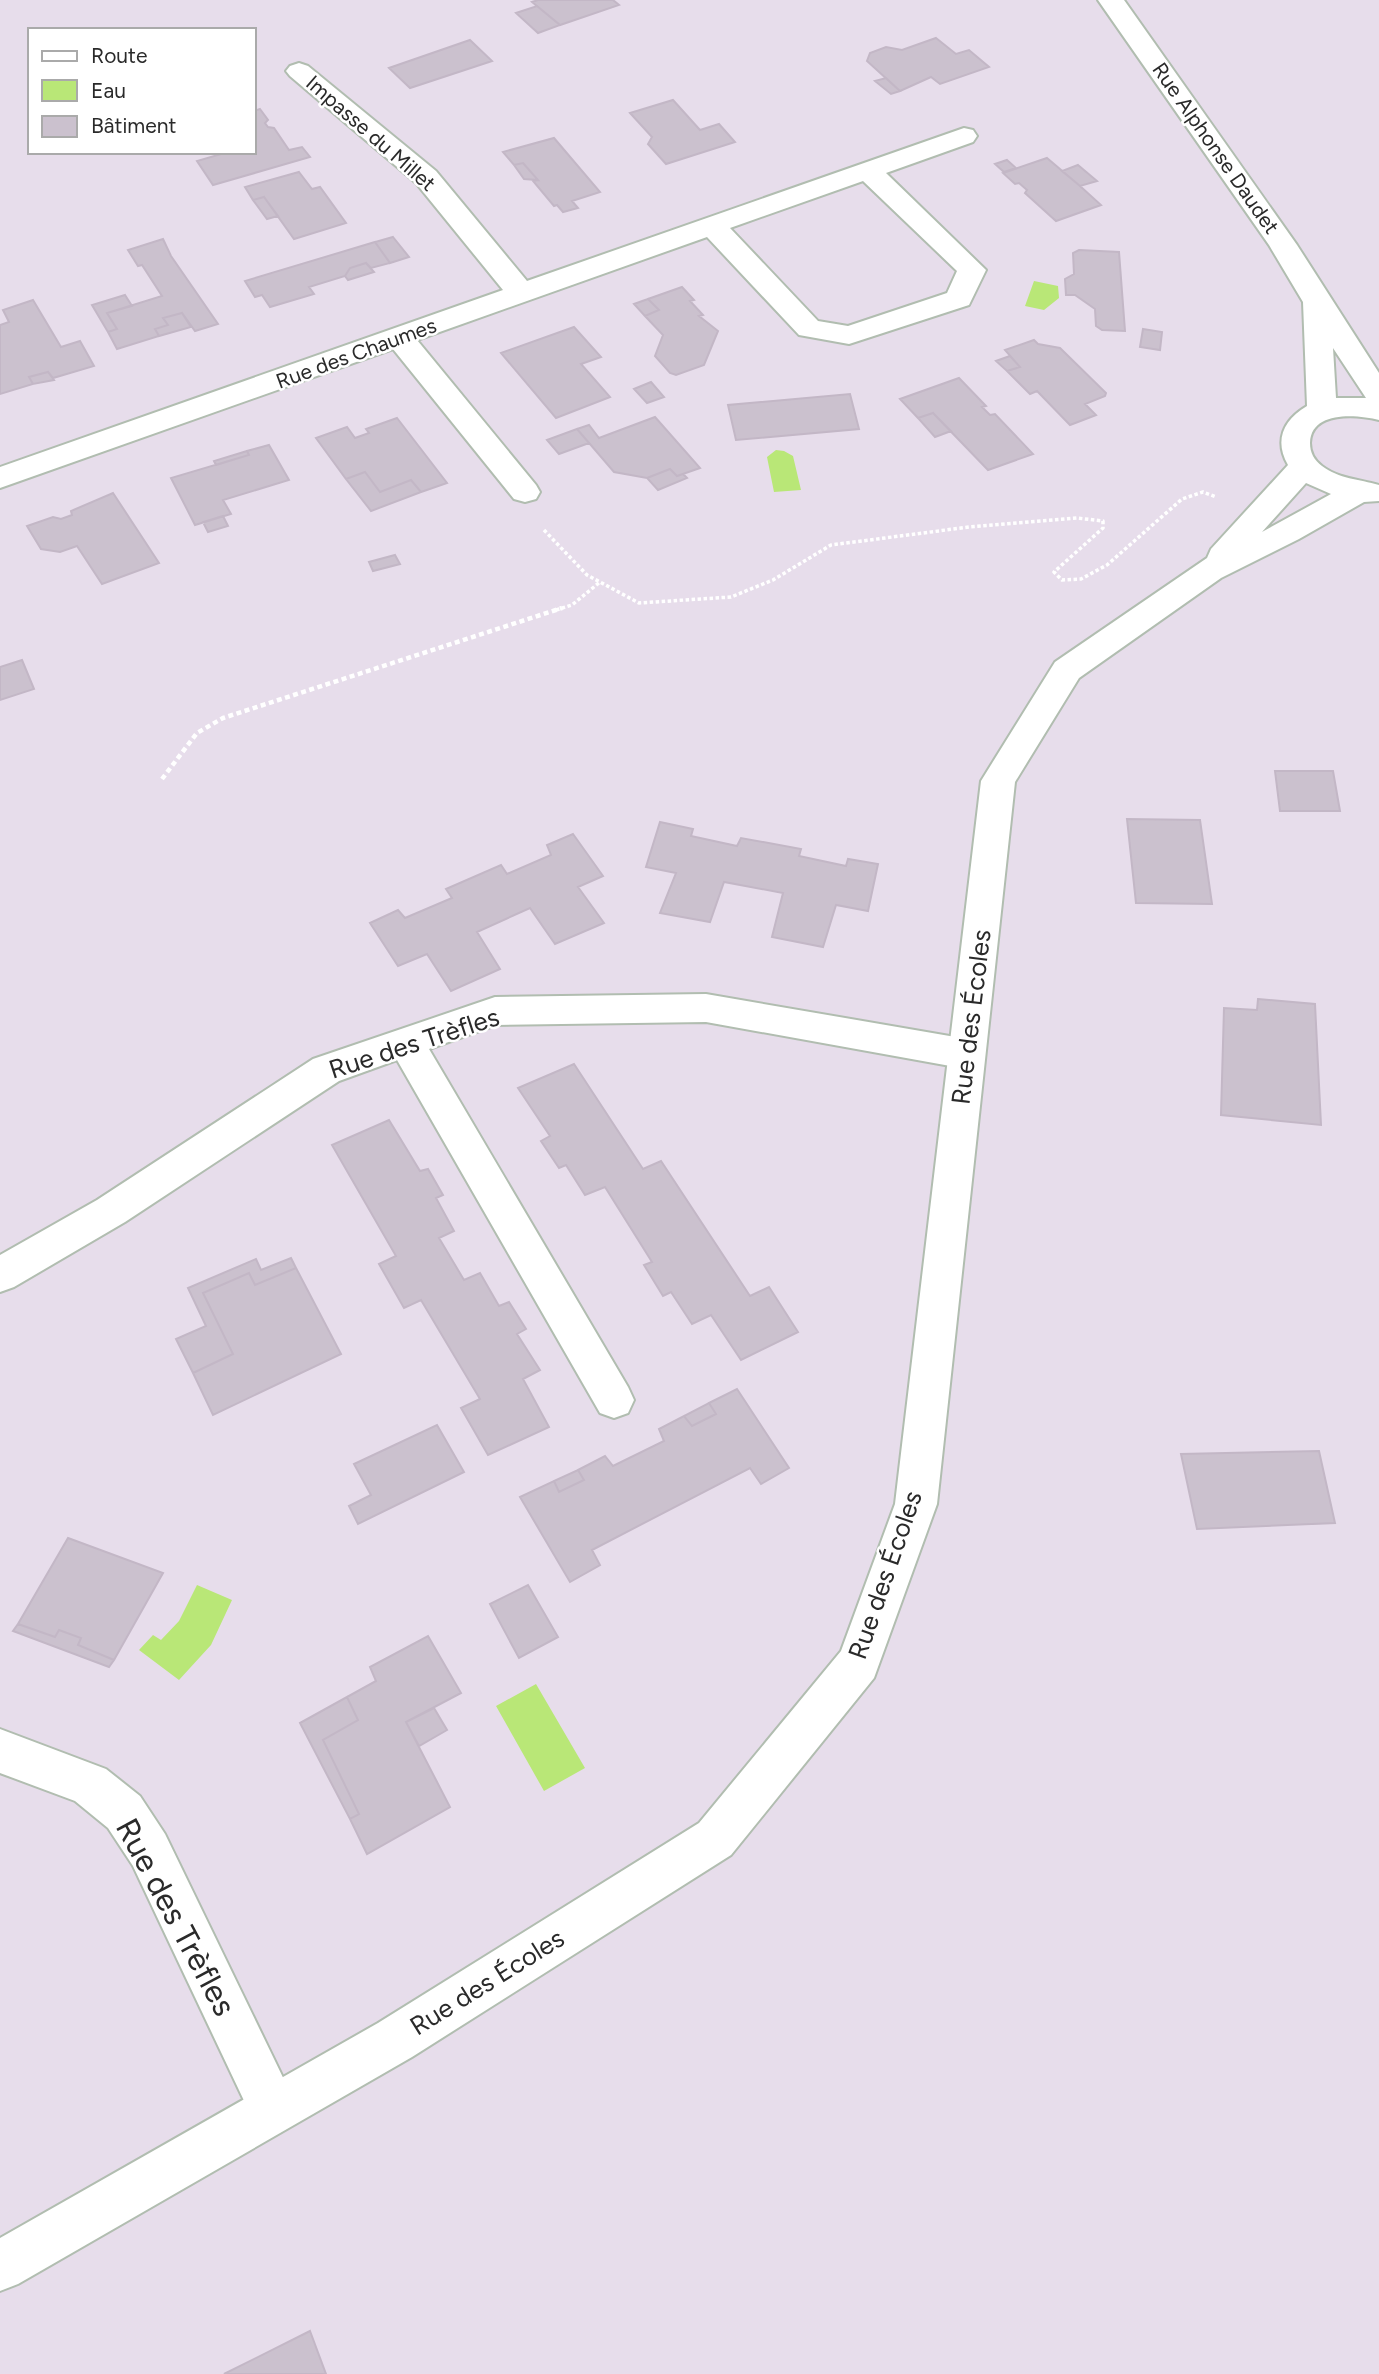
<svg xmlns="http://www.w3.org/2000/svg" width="1379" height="2374" font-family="Figtree,sans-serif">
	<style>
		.water { fill: #b9e777 }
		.building { fill: #cbc1ce; stroke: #c3b7c6; stroke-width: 2 }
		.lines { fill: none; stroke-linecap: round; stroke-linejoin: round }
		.street-casing { stroke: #b1bdb0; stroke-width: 4 }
		.secondary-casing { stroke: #b1bdb0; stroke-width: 4 }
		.path-far1 { stroke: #fff; stroke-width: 3.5; stroke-dasharray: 3.5 2.5; stroke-linecap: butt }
		.path { stroke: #fff; stroke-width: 4.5; stroke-dasharray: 5 3.5; stroke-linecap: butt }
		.street { fill: #fff; fill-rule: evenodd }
		.secondary { fill: #fff; fill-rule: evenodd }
		.labels { text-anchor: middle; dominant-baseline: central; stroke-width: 5; stroke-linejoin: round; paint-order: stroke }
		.far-street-label { font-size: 21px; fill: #2a2a2a; stroke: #fff }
		.street-label { font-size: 26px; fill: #2a2a2a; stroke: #fff }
		.near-street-label { font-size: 32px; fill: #2a2a2a; stroke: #fff }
	</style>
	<rect width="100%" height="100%" fill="#e7ddeb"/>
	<!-- water -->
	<path class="water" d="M1034 281 1058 286 1059 298 1044 310 1025 306Z
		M776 450 784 451 793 456 801 490 774 492 767 457Z
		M197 1585 232 1600 211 1645 179 1680 139 1650 153 1635 161 1640 179 1621Z
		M536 1684 585 1768 544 1791 496 1706Z"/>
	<!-- building -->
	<path class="building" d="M538 0H613L619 5 560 25 532 2Z
		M537 6 560 25 538 33 516 13Z
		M936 38 956 54 969 50 989 67 940 84 931 77 900 91 867 61 870 53 886 47 902 50Z
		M470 40 492 61 410 88 389 68Z
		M886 78 900 91 891 94 875 81Z
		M673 100 700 130 719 124 735 142 666 164 648 144 652 137 630 113Z
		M260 109 268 120 265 123 268 127 274 128 289 150 302 147 310 157 213 185 197 161 228 152H254V111Z
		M554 138 600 192 572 201 578 208 563 212 557 205 554 206 533 181 538 180 523 163 514 165 503 152Z
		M1047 158 1080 186 1101 205 1056 221 1025 193 1027 190 1019 183 1015 184 1003 173Z
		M1007 160 1016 168 1004 172 995 164Z
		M523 163 538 180 524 179 514 165Z
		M1078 165 1097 181 1080 186 1062 171Z
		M299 172 312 189 320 187 346 223 294 239 264 197 253 200 245 187Z
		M264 197 278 216 267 219 253 200Z
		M393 237 409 257 390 263 375 242Z
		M163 239 171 256 218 324 195 331 182 313 163 318 168 325 155 329 159 336 117 349 108 332 117 329 107 313 162 296 142 265 138 266 128 250Z
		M375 242 390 263 371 268 366 263 350 268 345 276 309 287 314 294 270 307 262 295 255 297 245 281Z
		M1079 250 1119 252 1125 331 1102 330 1096 326 1095 309 1075 295H1066L1065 279 1074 274 1073 253Z
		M366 263 374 272 348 280 345 276 350 268Z
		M682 287 694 300 690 301 703 315 699 316 718 331 704 365 676 375 670 373 655 356 663 335 645 316 659 310 648 299Z
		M125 295 132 306 107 313 117 329 108 332 92 305Z
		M648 299 659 310 645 316 634 304Z
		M33 300 61 347 80 341 94 366 53 378 48 372 29 377 33 384 0 394V325L9 322 3 310Z
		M182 313 191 327 159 336 155 329 168 325 163 318Z
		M574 327 601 357 581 364 610 397 556 418 501 353Z
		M1143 329 1162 332 1160 350 1140 347Z
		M1034 340 1038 344 1060 348 1106 393 1105 396 1085 404 1096 415 1070 425 1037 391 1030 394 1007 371 1020 367 1005 350Z
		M1010 356 1020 367 1007 371 996 361Z
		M48 372 54 380 33 384 29 377Z
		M959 378 986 406 982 407 990 415 995 414 1033 454 988 470 933 413 918 418 900 399Z
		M651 382 664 397 647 403 634 389Z
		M850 394 859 429 736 440 728 405Z
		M933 413 951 431 935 437 918 418Z
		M655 417 700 468 677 476 670 469 647 478 614 472 577 429 589 425 599 438Z
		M397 418 447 483 421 492 411 480 380 492 365 472 346 479 316 438 347 427 355 438 369 433 366 429Z
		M577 429 589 443 559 454 547 440Z
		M269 445 289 480 223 500 231 514 195 525 171 478 249 455 247 451Z
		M247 451 249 455 216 465 214 461Z
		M670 469 677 476 683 474 687 478 658 490 647 478Z
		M365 472 380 492 411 480 421 492 371 511 346 479Z
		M113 493 159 563 102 584 77 546 60 552 41 549 27 526 53 517 61 519 72 515 71 511Z
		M223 516 228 526 208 532 203 522Z
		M395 555 400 564 373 571 369 562Z
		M22 660 34 689 0 700V667Z
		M1275 771H1333L1340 811H1280Z
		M1127 819 1200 820 1212 904 1136 903Z
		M660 822 693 829 691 836 737 846 741 838 801 849 799 856 846 866 848 859 878 864 868 911 836 905 823 947 772 937 783 893 724 882 710 922 660 913 676 873 646 867Z
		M573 834 603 876 578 887 604 923 555 944 530 908 477 932 500 969 451 991 427 954 398 966 370 923 398 910 405 918 452 898 446 889 501 865 507 874 551 855 547 845Z
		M1258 999 1315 1004 1321 1125 1221 1115 1224 1008 1257 1010Z
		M574 1064 643 1169 661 1161 750 1296 769 1287 798 1332 741 1360 711 1315 692 1324 671 1292 663 1296 644 1265 652 1262 605 1187 585 1195 566 1165 559 1168 541 1141 550 1136 518 1088Z
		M389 1120 420 1171 428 1169 443 1195 436 1198 454 1231 439 1238 464 1280 480 1273 499 1306 509 1302 526 1329 517 1334 540 1370 523 1379 549 1427 488 1455 461 1408 480 1399 421 1300 404 1308 379 1264 396 1256 332 1145Z
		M291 1258 296 1268 255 1285 249 1273 203 1293 233 1354 193 1373 176 1339 206 1326 188 1288 256 1259 261 1270Z
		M296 1268 341 1354 213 1415 193 1373 233 1354 203 1293 249 1273 255 1285Z
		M737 1389 789 1468 761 1484 750 1468 592 1550 600 1565 570 1582 520 1497 554 1481 559 1492 584 1480 578 1470 605 1456 613 1466 664 1441 659 1429 684 1416 692 1426 716 1414 709 1403Z
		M709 1403 716 1414 692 1426 684 1416Z
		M437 1425 464 1472 358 1524 349 1506 371 1495 354 1464Z
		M1319 1451 1335 1523 1197 1529 1181 1454Z
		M578 1470 584 1480 559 1492 554 1481Z
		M68 1538 163 1573 114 1660 78 1645 81 1638 59 1630 55 1637 18 1624Z
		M528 1585 558 1637 519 1658 490 1604Z
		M18 1624 55 1637 59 1630 81 1638 78 1645 114 1660 109 1667 13 1631Z
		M428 1636 461 1693 406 1722 450 1807 367 1854 350 1819 359 1814 323 1740 358 1720 347 1697 376 1681 370 1667Z
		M347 1697 358 1720 323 1740 359 1814 350 1819 300 1723Z
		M434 1708 447 1730 419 1746 406 1722Z
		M310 2331 326 2374H224Z"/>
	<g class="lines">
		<!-- street casing -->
		<g class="street-casing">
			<path id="street" d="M299 63 308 66 436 171 527 281 964 128 973 130 977 136 973 142 886 173 986 270 969 305 849 344 799 335 707 237 417 340 536 485 540 492 536 499 525 502 514 499 393 349 0 488V467L503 290 416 183 290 76 286 71 290 66ZM863 181 957 271 947 293 848 326 818 321 730 228Z
				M706 994 967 1039 980 1044 985 1054 980 1064 967 1069 706 1022 496 1025 429 1049 628 1387 634 1400 628 1413 614 1418 600 1413 397 1060 339 1081 125 1222 14 1287 0 1292V1255L97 1200 313 1059 495 997Z
				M0 1729 106 1769 140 1796 165 1834 290 2092 297 2109 290 2126 273 2133 256 2126 133 1866 108 1828 75 1801 0 1773Z"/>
		</g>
		<!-- secondary casing -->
		<g class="secondary-casing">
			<path id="secondary" d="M1098 0H1124L1297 245 1379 373V420C1358 415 1311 410 1310 443 1310 453 1314 460 1322 466 1339 479 1359 479 1379 485V501L1364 502 1299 539 1221 578 1079 678 1015 782 937 1504 874 1678 731 1855 412 2057 18 2284 0 2291V2238L378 2023 699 1823 841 1651 895 1504 981 781 1055 662 1207 558 1211 549 1288 465C1274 441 1283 420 1307 406L1303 302 1269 245ZM1333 348 1366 398H1336ZM1306 483 1331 494 1262 532Z"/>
		</g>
		<!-- path-far1 -->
		<path class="path-far1" d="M544 530 587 575 639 603 731 597 773 580 831 545 969 527 1077 518 1103 521V528L1054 572 1062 580 1081 579 1107 565 1182 499 1203 492 1216 497
			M556 610 572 605 600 582"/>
		<!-- path -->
		<path class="path" d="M162 779 197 733 223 718 562 608"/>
		<!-- street -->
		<use href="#street" class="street"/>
		<!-- secondary -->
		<use href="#secondary" class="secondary"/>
	</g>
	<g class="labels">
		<!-- far-street labels -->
		<g class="far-street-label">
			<text transform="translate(371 133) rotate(41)">Impasse du Millet</text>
			<text transform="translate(1216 148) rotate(55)">Rue Alphonse Daudet</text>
			<text transform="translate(356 353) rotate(-20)">Rue des Chaumes</text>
		</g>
		<!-- street labels -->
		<g class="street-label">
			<text transform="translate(971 1017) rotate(-83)">Rue des Écoles</text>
			<text transform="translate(414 1043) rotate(-18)">Rue des Trèfles</text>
			<text transform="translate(885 1575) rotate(-71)">Rue des Écoles</text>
			<text transform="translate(487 1982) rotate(-32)">Rue des Écoles</text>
		</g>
		<!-- near-street labels -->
		<g class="near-street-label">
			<text transform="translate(176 1917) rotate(62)">Rue des Trèfles</text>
		</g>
	</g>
	<!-- legend -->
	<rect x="28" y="28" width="228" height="126" fill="#ffffff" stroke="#aaaaaa" stroke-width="2"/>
	<rect x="42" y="51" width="35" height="10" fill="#ffffff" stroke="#aaaaaa" stroke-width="2"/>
	<text x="91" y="63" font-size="21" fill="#2a2a2a">Route</text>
	<rect x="42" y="80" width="35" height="21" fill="#b9e777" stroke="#aaaaaa" stroke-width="2"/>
	<text x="91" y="98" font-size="21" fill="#2a2a2a">Eau</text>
	<rect x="42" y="116" width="35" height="21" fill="#cbc1ce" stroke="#aaaaaa" stroke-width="2"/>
	<text x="91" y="133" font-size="21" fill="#2a2a2a">Bâtiment</text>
</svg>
